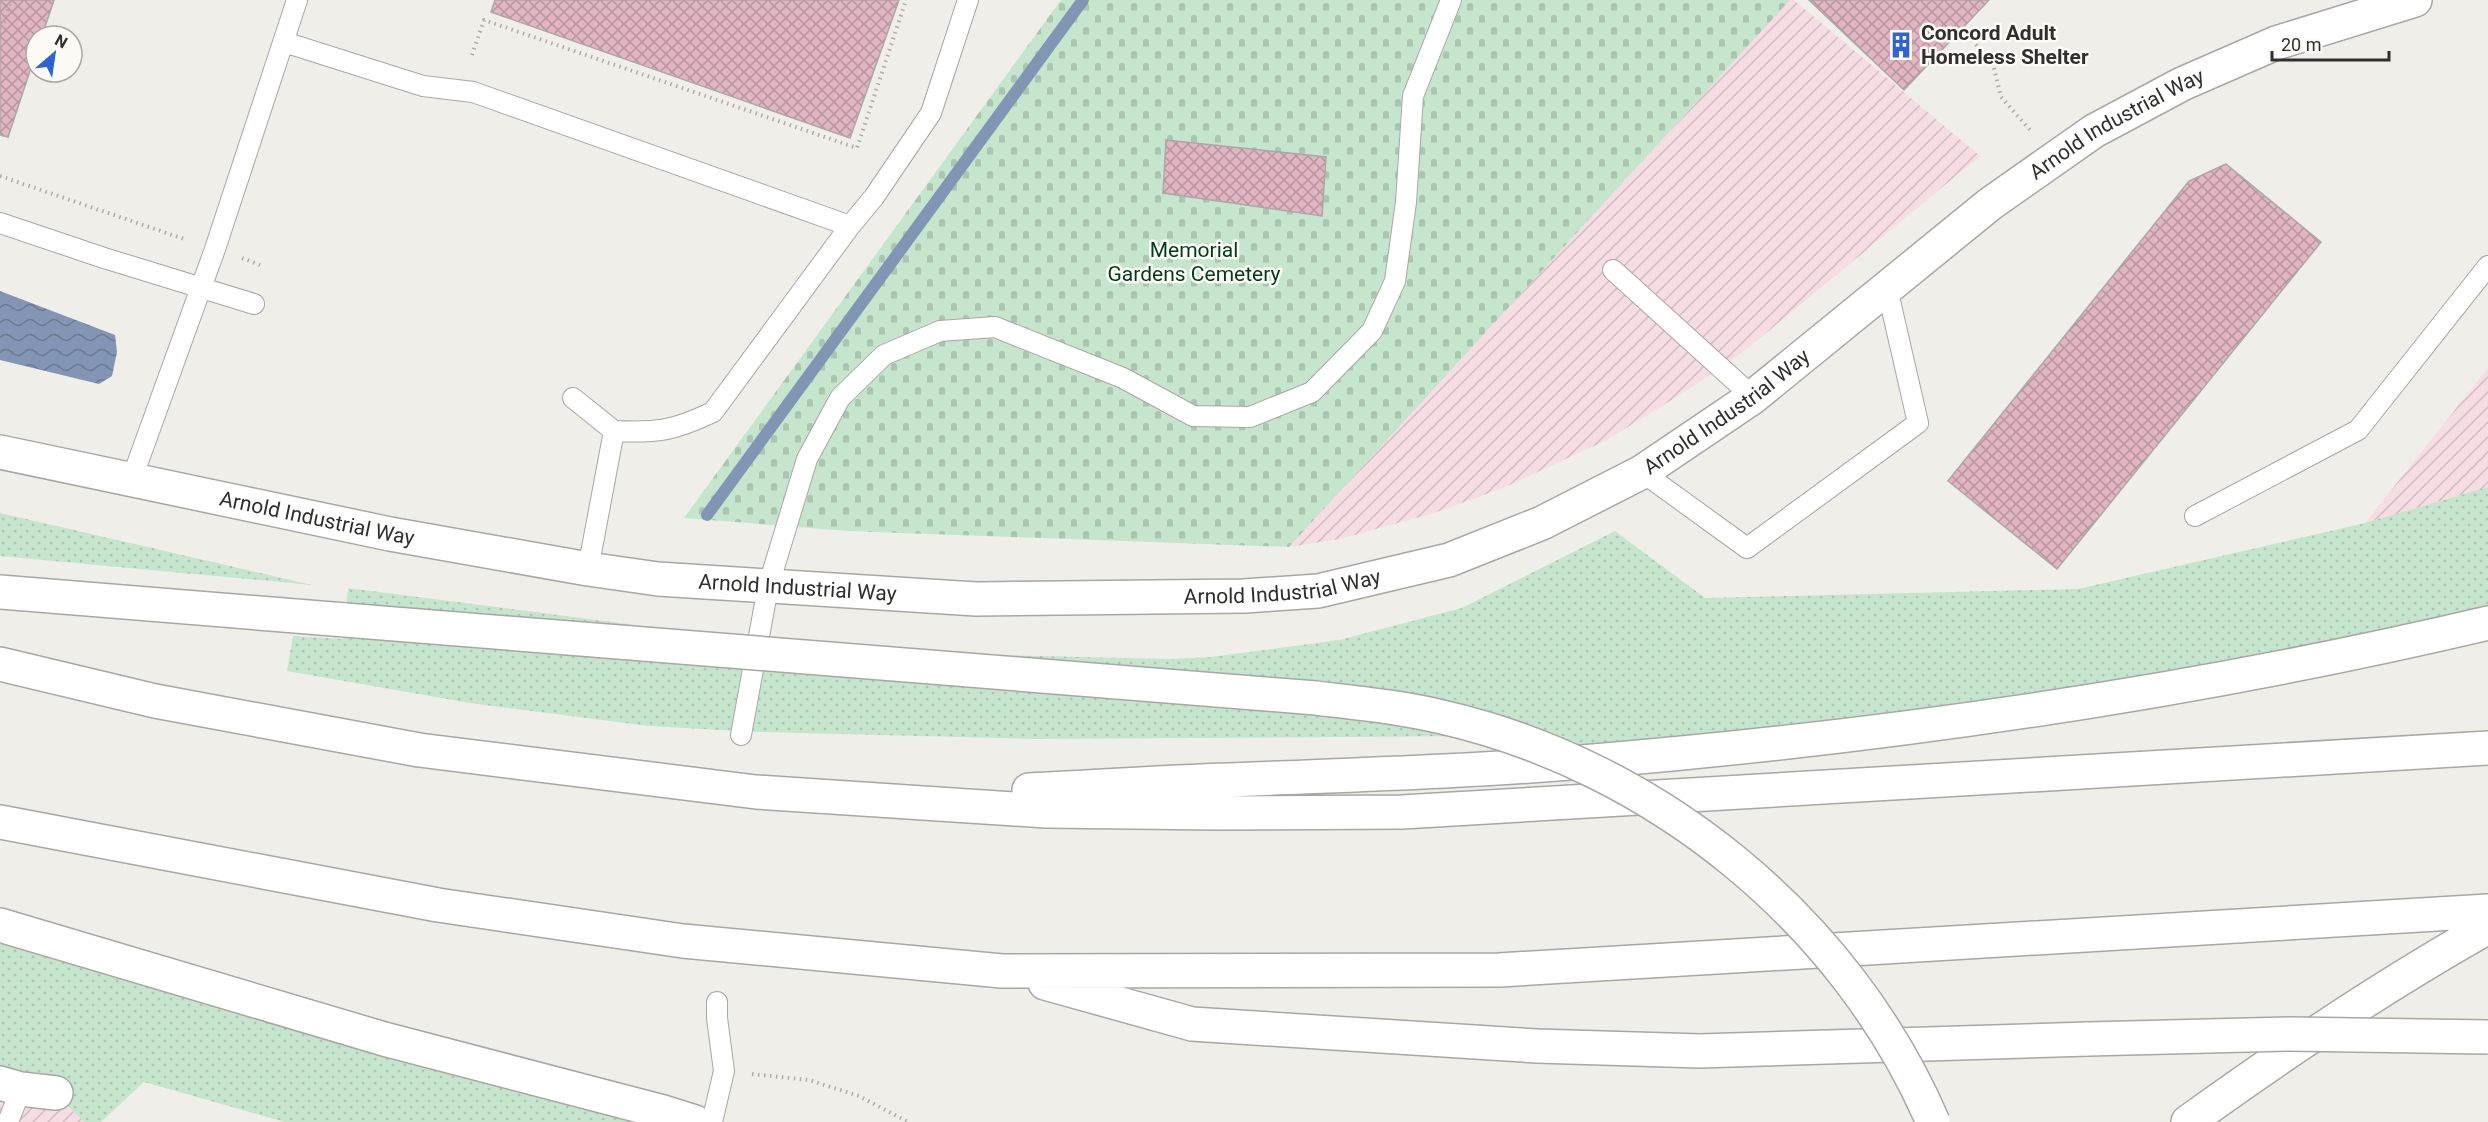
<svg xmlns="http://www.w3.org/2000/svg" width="2488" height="1122" font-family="Roboto,sans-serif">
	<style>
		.industrial { fill: url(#industrial-furrows) }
		.grass { fill: url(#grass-dots) }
		.cemetery { fill: url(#cemetery-stones) }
		.water { fill: url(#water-waves) }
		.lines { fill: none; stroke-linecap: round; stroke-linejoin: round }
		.stream { stroke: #8395b4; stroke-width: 12 }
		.building { fill: url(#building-cross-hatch); stroke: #aca7a8; stroke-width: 1.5 }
		.service-casing { stroke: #a9a7a3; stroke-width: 22 }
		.minor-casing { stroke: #a9a7a3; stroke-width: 36 }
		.tertiary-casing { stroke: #a9a7a3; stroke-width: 36 }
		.motorway-casing { stroke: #a9a7a3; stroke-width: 36 }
		.path { stroke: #aeada9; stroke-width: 4; stroke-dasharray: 1.5 4.5; stroke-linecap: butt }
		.service { stroke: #fff; stroke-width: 20 }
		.minor { stroke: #fff; stroke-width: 33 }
		.tertiary { stroke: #fff; stroke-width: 33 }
		.motorway { stroke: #fff; stroke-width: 33 }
		.motorway-bridge-casing { stroke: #a9a7a3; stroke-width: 36; stroke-linecap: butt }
		.motorway-bridge { stroke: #fff; stroke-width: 33 }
		.labels { text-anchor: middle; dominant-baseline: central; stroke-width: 5; stroke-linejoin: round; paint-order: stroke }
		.poi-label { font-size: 21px; font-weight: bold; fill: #302f2d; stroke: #fdfbf6; text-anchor: start }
		.street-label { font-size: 21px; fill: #302f2d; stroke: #fdfbf6 }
		.park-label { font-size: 21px; fill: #003b1a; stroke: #fdfbf6 }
	</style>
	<defs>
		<pattern id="industrial-furrows" width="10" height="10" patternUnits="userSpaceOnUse" patternTransform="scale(1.5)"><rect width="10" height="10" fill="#f6dce3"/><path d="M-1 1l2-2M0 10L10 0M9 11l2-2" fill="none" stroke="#d3bdc3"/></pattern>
		<pattern id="grass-dots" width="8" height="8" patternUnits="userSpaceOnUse" patternTransform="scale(1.5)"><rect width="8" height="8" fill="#c6e5cd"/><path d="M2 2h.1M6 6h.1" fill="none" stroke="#aac5b0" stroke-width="1.8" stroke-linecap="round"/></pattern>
		<pattern id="cemetery-stones" width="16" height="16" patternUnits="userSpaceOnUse" patternTransform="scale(1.5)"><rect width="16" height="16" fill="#c6e5cd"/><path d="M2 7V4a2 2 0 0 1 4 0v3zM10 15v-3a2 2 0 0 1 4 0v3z" fill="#aac5b0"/></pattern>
		<pattern id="water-waves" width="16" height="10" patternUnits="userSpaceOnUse" patternTransform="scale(1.5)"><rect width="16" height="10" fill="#8395b4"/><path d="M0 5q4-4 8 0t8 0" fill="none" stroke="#6c7a93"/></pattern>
		<pattern id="building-cross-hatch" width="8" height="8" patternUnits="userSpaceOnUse" patternTransform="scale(1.5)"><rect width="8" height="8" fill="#e1b6c2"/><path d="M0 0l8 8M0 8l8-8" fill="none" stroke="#b7949e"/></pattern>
	</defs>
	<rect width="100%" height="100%" fill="#f0eee9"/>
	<!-- industrial -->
	<path class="industrial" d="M1790 0H1794L1980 156 1748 348 1694 386 1607 440 1503 488 1434 513 1340 539 1289 547Z
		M2488 368V487L2365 523Z
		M0 1083 56 1093 84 1122H0Z"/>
	<!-- grass -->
	<path class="grass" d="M2488 487V623L2414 640 1583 762 1492 736 1037 739 758 732 649 726 470 703 287 671 293 636 343 639 348 588 643 626 956 654 1170 659 1211 657 1339 640 1462 608 1615 531 1705 598 2078 589 2365 523Z
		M0 513 312 585 0 556Z
		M0 925 659 1122H285L144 1082 101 1122H84L55 1093 0 1083Z"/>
	<!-- cemetery -->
	<path class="cemetery" d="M1061 0H1790L1289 547 848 531 684 518Z"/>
	<!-- water -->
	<path class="water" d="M0 291 115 335 117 352 112 376 99 384 0 360Z"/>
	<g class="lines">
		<!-- stream -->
		<path class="stream" d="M707 515 1083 0"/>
	</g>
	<!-- building -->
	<path class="building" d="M0 0H54L42 36H36V53L8 137 0 135Z
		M495 0H899L850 138 491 12Z
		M1809 0H1989L1904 90Z
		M1166 140 1326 157 1322 216 1163 193Z
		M2226 164 2321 242 2057 569 1948 481 2189 181Z"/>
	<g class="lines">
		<!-- service casing -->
		<g class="service-casing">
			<path id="service" d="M284 42 423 86 473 92 850 226 874 197 931 113 968 0
				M0 223 104 258 254 304
				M1613 270 1753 397
				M573 398 614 431
				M1642 472 1747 548 1918 423 1887 288
				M131 481 215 249 297 0
				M2195 516 2358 430 2488 266
				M588 569 614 431C657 433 673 431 713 412L850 226
				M741 735 768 587 807 459 840 398 884 355 940 331 995 327 1123 378 1193 416 1250 417 1312 392 1372 331 1395 281 1406 202 1413 96 1451 0
				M8 1122 21 1089
				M712 1122 724 1071 717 1018V1002"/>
		</g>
		<!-- minor casing -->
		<g class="minor-casing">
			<path id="minor" d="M0 1083 21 1089 56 1093"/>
		</g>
		<!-- tertiary casing -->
		<g class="tertiary-casing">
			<g id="tertiary">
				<path id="s1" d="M0 452 390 534 588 569 658 579 976 599 1244 596 1318 591 1449 560 1542 523 1642 472 1753 397 1990 204 2094 131 2182 84 2276 43 2415 0"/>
			</g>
		</g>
		<!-- motorway casing -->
		<g class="motorway-casing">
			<path id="motorway" d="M0 592 345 620
				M0 664 155 701 419 750 756 792 1046 811 1220 813 1402 812 2488 748
				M1029 790C1095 787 1161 782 1228 780 1346 775 1464 772 1582 762 1886 737 2191 693 2488 623
				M0 822 438 905 683 941 1002 971 1499 970 2488 911
				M0 925 384 1039 663 1112 695 1122
				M1045 983 1192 1024 1537 1046 1700 1051 2088 1039
				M2188 1122C2285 1052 2383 986 2488 927"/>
		</g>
		<!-- path -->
		<path class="path" d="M1964 31 1993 64 2001 97 2030 130
			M0 34 11 0
			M472 55 484 20 857 148 906 0
			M0 176 187 240
			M242 258 260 265
			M752 1074 809 1080 859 1096 908 1122"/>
		<!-- service -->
		<use href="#service" class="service"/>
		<!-- minor -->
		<use href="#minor" class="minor"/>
		<!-- tertiary -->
		<use href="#tertiary" class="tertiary"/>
		<!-- motorway -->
		<use href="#motorway" class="motorway"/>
		<!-- motorway-bridge casing -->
		<g class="motorway-bridge-casing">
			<path id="motorway-bridge" d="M345 620 1316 698C1358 703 1400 707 1442 717 1656 766 1846 920 1933 1122
				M2088 1039 2289 1034 2488 1037"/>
		</g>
		<!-- motorway-bridge -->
		<use href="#motorway-bridge" class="motorway-bridge"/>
	</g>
	<!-- icons -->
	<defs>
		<g id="building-bare" transform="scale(2.07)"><path d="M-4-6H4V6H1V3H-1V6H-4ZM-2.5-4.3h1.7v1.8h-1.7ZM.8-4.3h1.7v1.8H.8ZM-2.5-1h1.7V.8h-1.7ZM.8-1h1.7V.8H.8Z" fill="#2d63d2" stroke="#fdfbf6" stroke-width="2.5" paint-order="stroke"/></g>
	</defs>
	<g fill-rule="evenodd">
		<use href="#building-bare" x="1901" y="45"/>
	</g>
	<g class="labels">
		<!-- poi labels -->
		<g class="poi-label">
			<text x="1921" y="33">Concord Adult<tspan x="1921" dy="24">Homeless Shelter</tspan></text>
		</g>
		<!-- street labels -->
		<g class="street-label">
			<text stroke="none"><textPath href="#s1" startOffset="2268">Arnold Industrial Way</textPath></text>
			<text stroke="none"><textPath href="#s1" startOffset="1782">Arnold Industrial Way</textPath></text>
			<text stroke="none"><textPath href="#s1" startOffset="324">Arnold Industrial Way</textPath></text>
			<text stroke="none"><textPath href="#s1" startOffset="1296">Arnold Industrial Way</textPath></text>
			<text stroke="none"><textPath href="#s1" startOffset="810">Arnold Industrial Way</textPath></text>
		</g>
		<!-- park labels -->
		<g class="park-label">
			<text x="1194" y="250">Memorial<tspan x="1194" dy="24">Gardens Cemetery</tspan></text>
		</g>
	</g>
	<!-- north arrow -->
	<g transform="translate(54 54) rotate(29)"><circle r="28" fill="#fdfbf6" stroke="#aba9a6" stroke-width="1.5"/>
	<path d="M0-4.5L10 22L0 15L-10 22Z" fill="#2d63d2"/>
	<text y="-9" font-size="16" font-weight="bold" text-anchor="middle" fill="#302f2d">N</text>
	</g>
	<!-- scale -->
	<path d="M2272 51v9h117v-9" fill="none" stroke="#302f2d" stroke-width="3"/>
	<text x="2281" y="51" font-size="18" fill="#302f2d" stroke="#fdfbf6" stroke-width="4.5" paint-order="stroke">20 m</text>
</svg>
